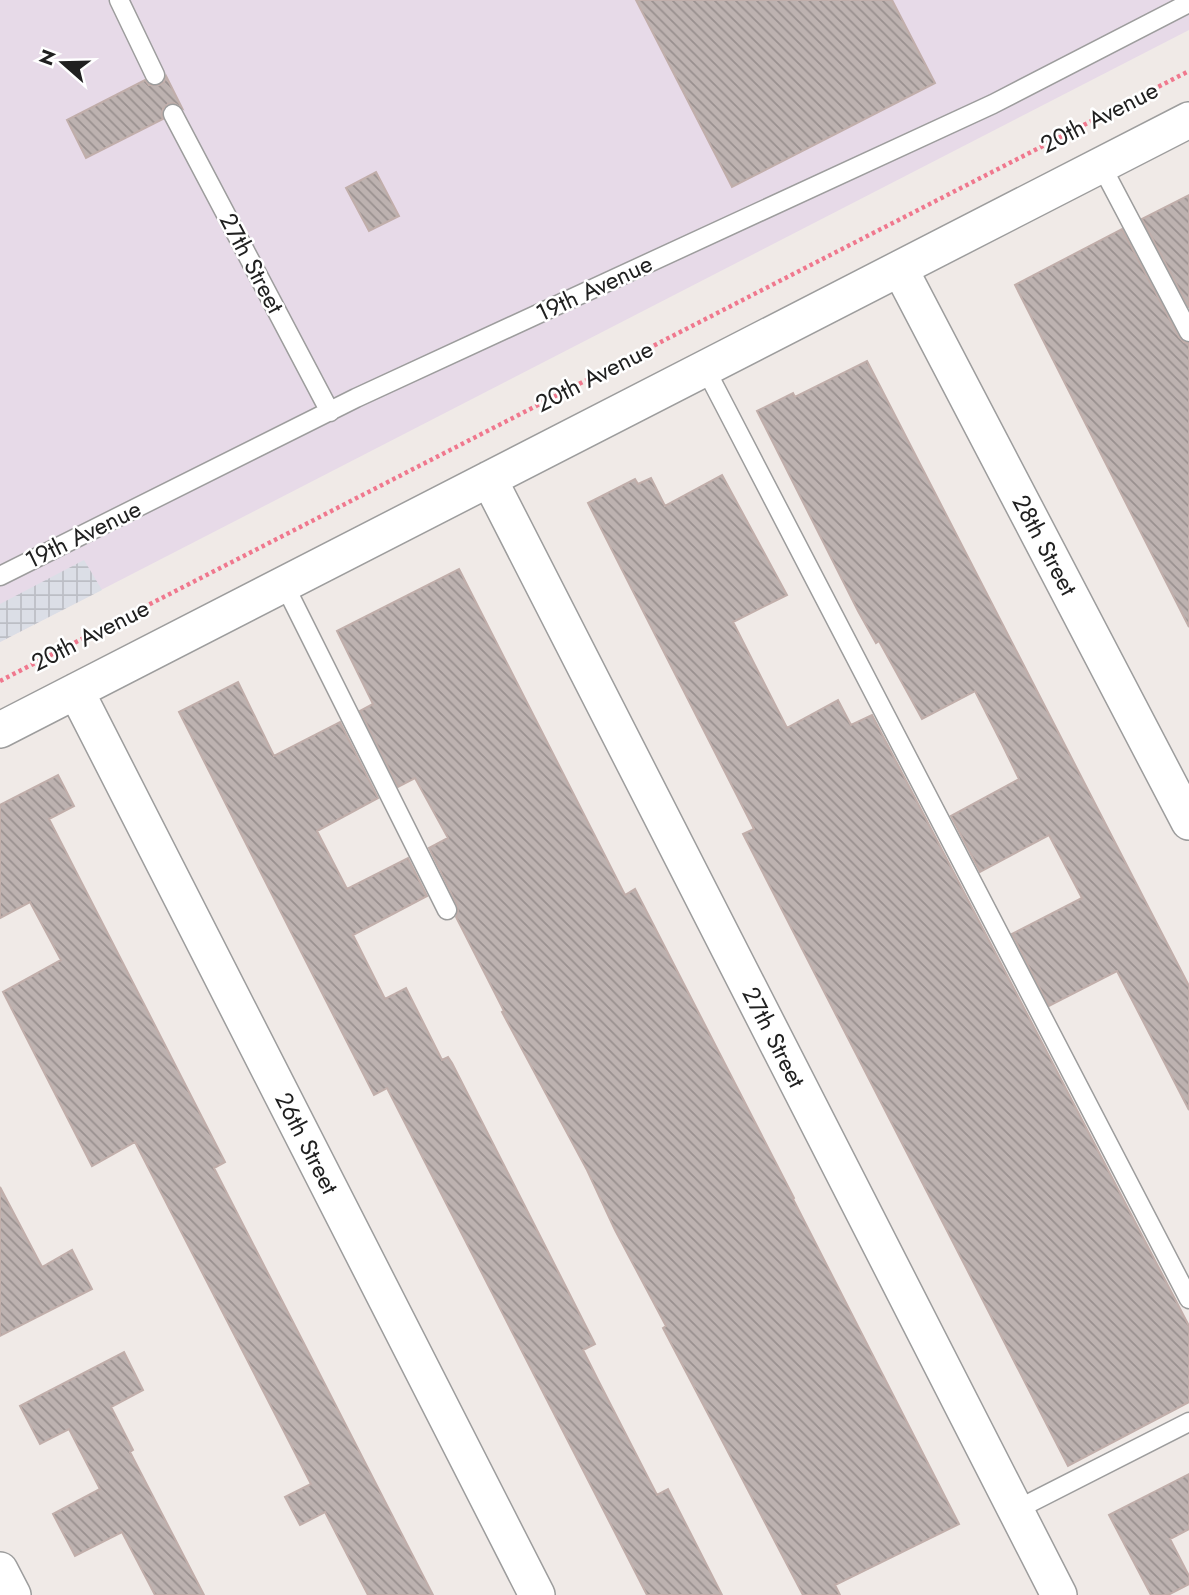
<svg xmlns="http://www.w3.org/2000/svg" width="1189" height="1595" font-family="Jost,sans-serif">
	<style>
		.industrial { fill: #e7dae8 }
		.plaza { fill: url(#plaza-grid) }
		.building { fill: url(#building-back-hatch); stroke: #c1aeaa; stroke-width: 2 }
		.lines { fill: none; stroke-linecap: round; stroke-linejoin: round }
		.service-casing { stroke: #9d9d9d; stroke-width: 21 }
		.minor-casing { stroke: #9d9d9d; stroke-width: 38 }
		.path { stroke: #f0788e; stroke-width: 4.5; stroke-dasharray: 3.5 3.5; stroke-linecap: butt }
		.service { stroke: #fff; stroke-width: 18 }
		.minor { stroke: #fff; stroke-width: 35 }
		.labels { text-anchor: middle; dominant-baseline: central; stroke-width: 5; stroke-linejoin: round; paint-order: stroke }
		.street-label { font-size: 24px; fill: #202020; stroke: #fff }
	</style>
	<defs>
		<pattern id="plaza-grid" width="8" height="8" patternUnits="userSpaceOnUse" patternTransform="scale(1.75)"><rect width="8" height="8" fill="#dbdee6"/><path d="M0 4h8M4 0v8" fill="none" stroke="#bcbec5"/></pattern>
		<pattern id="building-back-hatch" width="6" height="6" patternUnits="userSpaceOnUse" patternTransform="scale(1.75)"><rect width="6" height="6" fill="#bdb2b0"/><path d="M-1 5l2 2M0 0l6 6M5-1l2 2" fill="none" stroke="#99908f"/></pattern>
	</defs>
	<rect width="100%" height="100%" fill="#f0eae7"/>
	<!-- industrial -->
	<path class="industrial" d="M0 0H1189V30L0 642Z"/>
	<!-- plaza -->
	<path class="plaza" d="M84 560 102 590 0 642V604Z"/>
	<!-- building -->
	<path class="building" d="M636 0H892L935 83 732 187Z
		M166 76 182 108 174 103 168 104 163 109 162 114 163 119 86 158 67 120 145 80 149 85H159L164 82Z
		M376 172 399 216 369 231 346 188Z
		M1189 195V308L1142 219Z
		M1122 229 1179 337 1184 342 1189 343V627L1015 285Z
		M867 361 1189 986V1110L1117 971 1049 1006 1012 934 1082 898 1049 835 980 872 951 816 1019 779 1002 744 975 691 922 719 879 641 876 643 858 611 757 411 793 393 795 397Z
		M722 475 787 595 733 622 787 728 838 700 851 725 872 715 1189 1326V1402L1068 1466 743 834 754 829 588 503 635 479 638 484 651 478 665 506Z
		M459 569 625 895 635 889 794 1198 793 1199 959 1524 835 1585 840 1595H803L663 1328 666 1326 615 1230 587 1170 502 1012 504 1011 456 917 458 911 457 905 429 848 448 838 415 778 398 787 360 711 373 704 337 631Z
		M238 682 274 756 340 722 378 798 317 831 347 889 408 858 427 896 353 935 385 999 406 988 442 1060 448 1057 452 1063 595 1344 583 1350 598 1380 657 1495 668 1489 722 1595H647L387 1088 374 1095 179 712Z
		M58 775 74 806 49 819 225 1162 214 1168 433 1595H368L325 1512 300 1525 285 1497 311 1484 135 1142 92 1166 3 992 61 960 30 902 0 918V805Z
		M0 1187 42 1267 72 1250 92 1289 0 1336Z
		M124 1352 143 1390 111 1407 133 1450 130 1452 204 1595H155L122 1532 75 1556 53 1514 100 1489 69 1429 40 1444 20 1406Z
		M1189 1474V1529L1170 1539 1189 1576V1584L1168 1595H1151L1109 1515Z"/>
	<g class="lines">
		<!-- service casing -->
		<g class="service-casing">
			<path id="service" d="M119 0 155 75
				M173 114 330 412
				M1101 165 1189 332
				M705 368 1189 1299
				M0 576 356 398 993 104 1189 3
				M284 584 447 910
				M1016 1510 1189 1422"/>
		</g>
		<!-- minor casing -->
		<g class="minor-casing">
			<path id="minor" d="M900 269 1189 822
				M489 479 1059 1595
				M76 691 537 1595
				M0 730 1189 120
				M0 1570 13 1595"/>
		</g>
		<!-- path -->
		<path class="path" d="M0 681 1189 71"/>
		<!-- service -->
		<use href="#service" class="service"/>
		<!-- minor -->
		<use href="#minor" class="minor"/>
	</g>
	<g class="labels">
		<!-- street labels -->
		<g class="street-label">
			<text transform="translate(1099 117) rotate(-27)">20th Avenue</text>
			<text transform="translate(252 263) rotate(62)">27th Street</text>
			<text transform="translate(594 288) rotate(-25)">19th Avenue</text>
			<text transform="translate(594 376) rotate(-27)">20th Avenue</text>
			<text transform="translate(83 534) rotate(-26)">19th Avenue</text>
			<text transform="translate(1045 545) rotate(62)">28th Street</text>
			<text transform="translate(90 635) rotate(-27)">20th Avenue</text>
			<text transform="translate(774 1037) rotate(63)">27th Street</text>
			<text transform="translate(307 1143) rotate(63)">26th Street</text>
		</g>
	</g>
	<!-- north arrow -->
	<g transform="translate(63 63) rotate(290)" stroke="#ffffff" stroke-width="5" paint-order="stroke">
	<path d="M0-5L12 26L0 18L-12 26Z" fill="#202020"/>
	<text y="-10" font-size="19" font-weight="bold" text-anchor="middle" fill="#202020">N</text>
	</g>
</svg>
